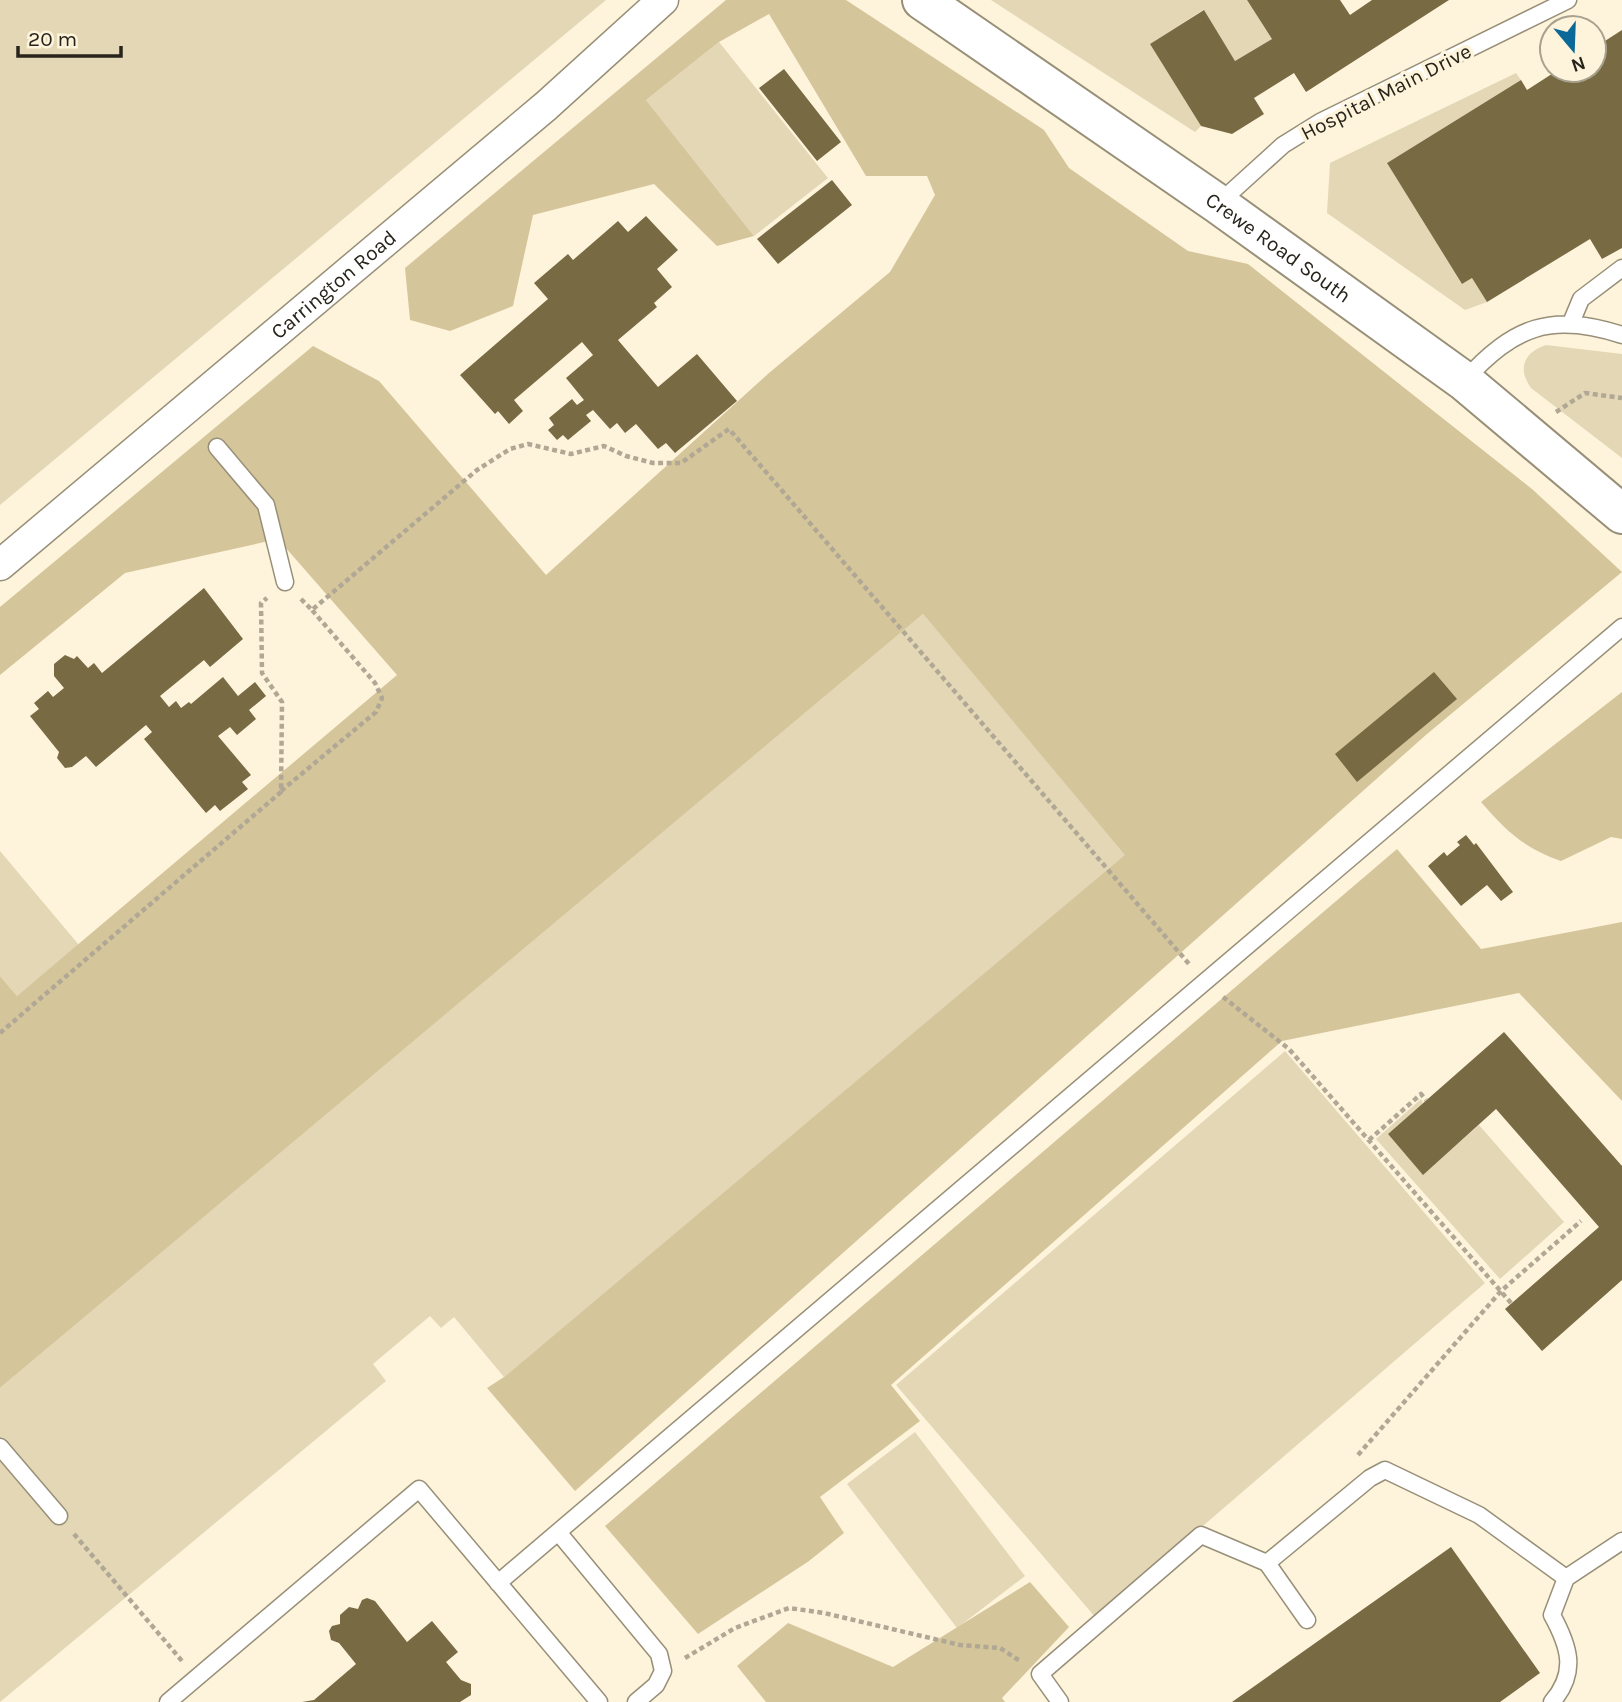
<svg xmlns="http://www.w3.org/2000/svg" width="1622" height="1702" font-family="Karla,sans-serif">
	<style>
		.green { fill: #e3d7b6 }
		.forest { fill: #d5c59b }
		.building { fill: #786a43 }
		.lines { fill: none; stroke-linecap: round; stroke-linejoin: round }
		.service-casing { stroke: #988f78; stroke-width: 19 }
		.minor-casing { stroke: #988f78; stroke-width: 33 }
		.tertiary-casing { stroke: #988f78; stroke-width: 42 }
		.path { stroke: #b0a895; stroke-width: 4.5; stroke-dasharray: 5 3.5; stroke-linecap: butt }
		.service { stroke: #fff; stroke-width: 16 }
		.minor { stroke: #fff; stroke-width: 30 }
		.tertiary { stroke: #fff; stroke-width: 38 }
		.labels { text-anchor: middle; dominant-baseline: central; stroke-width: 7; stroke-linejoin: round; paint-order: stroke }
		.street-label { font-size: 21px; fill: #28241b; stroke: #fef4db }
	</style>
	<rect width="100%" height="100%" fill="#fef4db"/>
	<!-- green -->
	<path class="green" d="M0 0H606L0 505Z
		M991 0H1247L1272 39 1235 61 1203 10 1150 44 1201 126 1195 132Z
		M719 42 828 178 754 236 646 100Z
		M1516 73 1521 80 1387 163 1462 284 1472 278 1487 302 1465 310 1327 213 1330 163Z
		M1546 345 1622 354V458L1531 388C1517 369 1524 352 1546 345Z
		M923 614 1126 855 504 1377 454 1317 441 1328 430 1316 373 1364 386 1381 0 1702V1388Z
		M0 851 79 945 17 996 0 976Z
		M1285 1051 1485 1283 1096 1618 896 1385Z
		M1421 1099 1423 1103 1388 1134 1423 1174 1479 1125 1564 1222 1500 1279 1376 1139Z
		M915 1432 1025 1576 957 1628 847 1484Z"/>
	<!-- forest -->
	<path class="forest" d="M726 0H846L1044 130 1069 168 1188 251 1248 264 1532 489 1622 572 1427 734 575 1491 487 1388 504 1377 1125 855 923 614 0 1388V976L17 996 397 675 278 539 125 573 0 675V607L313 346 379 381 546 575 769 373 890 272 935 195 927 176H866L769 14 719 42 646 100 754 236 717 246 654 184 533 215 513 306 450 331 410 320 405 268Z
		M1622 692V839L1611 837 1561 861C1523 847 1507 832 1481 802Z
		M1397 849 1481 949 1622 922V1101L1519 993 1282 1041 891 1385 920 1421 820 1497 844 1533 809 1561 698 1634 605 1526Z
		M1030 1582 1069 1627 1002 1698 1005 1702H766L737 1666 788 1623 893 1667Z"/>
	<!-- building -->
	<path class="building" d="M1247 0H1340L1350 15 1372 0H1449L1306 92 1294 73 1254 98 1264 114 1232 134 1201 126 1150 44 1204 10 1235 61 1272 39Z
		M1622 30V248L1602 259 1590 239 1487 302 1472 278 1462 284 1387 163 1521 80 1527 90 1558 70H1594V48Z
		M784 69 841 142 817 161 759 88Z
		M832 180 852 205 778 264 757 239Z
		M646 216 678 250 657 269 672 287 654 303 657 307 618 340 658 387 697 354 737 401 675 453 666 443 658 449 636 424 625 433 617 423 610 429 593 410 586 415 591 421 568 440 563 435 557 440 548 430 554 425 549 418 572 399 577 405 584 400 566 378 593 355 582 342 514 400 523 411 509 424 498 411 495 414 460 375 548 299 534 283 568 254 573 260 618 221 628 232Z
		M204 588 243 639 210 667 204 660 160 696 169 707 176 701 181 708 189 702 191 704 223 677 238 696 255 682 266 696 249 710 256 719 237 735 230 727 218 736 251 775 242 782 248 789 220 811 215 805 206 813 144 739 152 732 146 725 96 767 86 756 72 767 65 768 57 758 59 752 30 716 39 709 34 703 48 691 53 697 64 688 54 676V664L65 655 74 659 77 656 88 668 94 663 102 673Z
		M1434 672 1457 699 1357 782 1335 754Z
		M1466 835 1474 845 1476 843 1513 892 1501 901 1487 885 1461 906 1428 866 1444 852 1447 856 1460 845 1457 842Z
		M1504 1032 1622 1166V1280L1542 1351 1505 1309 1599 1227 1496 1109 1423 1175 1388 1134Z
		M1451 1547 1540 1673 1500 1702H1232Z
		M367 1598 375 1601 407 1642 432 1621 458 1652 446 1662 461 1680 471 1684V1695L460 1702H302L314 1700 356 1664 339 1643 331 1640 329 1631 332 1626 340 1624V1615L349 1607 358 1609 362 1600Z"/>
	<g class="lines">
		<!-- service casing -->
		<g class="service-casing">
			<path id="service" d="M1218 204 1283 145 1320 122 1568 0
				M1571 323 1581 299 1622 268
				M1464 381C1514 326 1551 312 1622 335
				M217 447 266 505 285 582
				M0 1447 59 1516
				M558 1532 659 1654 663 1671 656 1685 636 1702
				M1267 1563 1370 1478 1385 1470 1479 1515 1566 1578
				M498 1583 1622 627
				M168 1702 419 1489 599 1702
				M1060 1702 1040 1674 1201 1535 1267 1563 1307 1620
				M1552 1702C1578 1672 1569 1646 1552 1615L1566 1578 1622 1541"/>
		</g>
		<!-- minor casing -->
		<g class="minor-casing">
			<g id="minor">
				<path id="s1" d="M0 565 546 106 663 0"/>
			</g>
		</g>
		<!-- tertiary casing -->
		<g class="tertiary-casing">
			<g id="tertiary">
				<path id="s2" d="M922 0 1218 204 1464 381 1622 514"/>
			</g>
		</g>
		<!-- path -->
		<path class="path" d="M1556 412 1585 393 1622 398
			M301 599 312 610 477 470 510 449 528 444 571 454 604 446 626 456 653 463H681L729 429 1189 964
			M281 791 376 712 382 698 375 683 312 610
			M1223 997 1289 1049 1511 1303
			M0 1033 281 792 282 702 262 673 261 603 267 598
			M1369 1140 1421 1094 1426 1100
			M1358 1455 1501 1291 1581 1221
			M74 1534 182 1661
			M685 1658 735 1628 789 1608 824 1613 960 1645 1000 1648 1020 1661"/>
		<!-- service -->
		<use href="#service" class="service"/>
		<!-- minor -->
		<use href="#minor" class="minor"/>
		<!-- tertiary -->
		<use href="#tertiary" class="tertiary"/>
	</g>
	<g class="labels">
		<!-- street labels -->
		<g class="street-label">
			<text transform="translate(1386 92) rotate(-27)">Hospital Main Drive</text>
			<text stroke="none"><textPath href="#s2" startOffset="434">Crewe Road South</textPath></text>
			<text stroke="none"><textPath href="#s1" startOffset="436">Carrington Road</textPath></text>
		</g>
	</g>
	<!-- north arrow -->
	<g transform="translate(1573 49) rotate(161)"><circle r="33" fill="#fef4db" stroke="#a8a18e" stroke-width="2"/>
	<path d="M0-5L12 26L0 18L-12 26Z" fill="#0b6999"/>
	<text y="-10" font-size="19" font-weight="bold" text-anchor="middle" fill="#28241b">N</text>
	</g>
	<!-- scale -->
	<path d="M18 46v10h103v-10" fill="none" stroke="#28241b" stroke-width="3.5"/>
	<text x="28" y="46" font-size="21" fill="#28241b" stroke="#fef4db" stroke-width="5" paint-order="stroke">20 m</text>
</svg>
